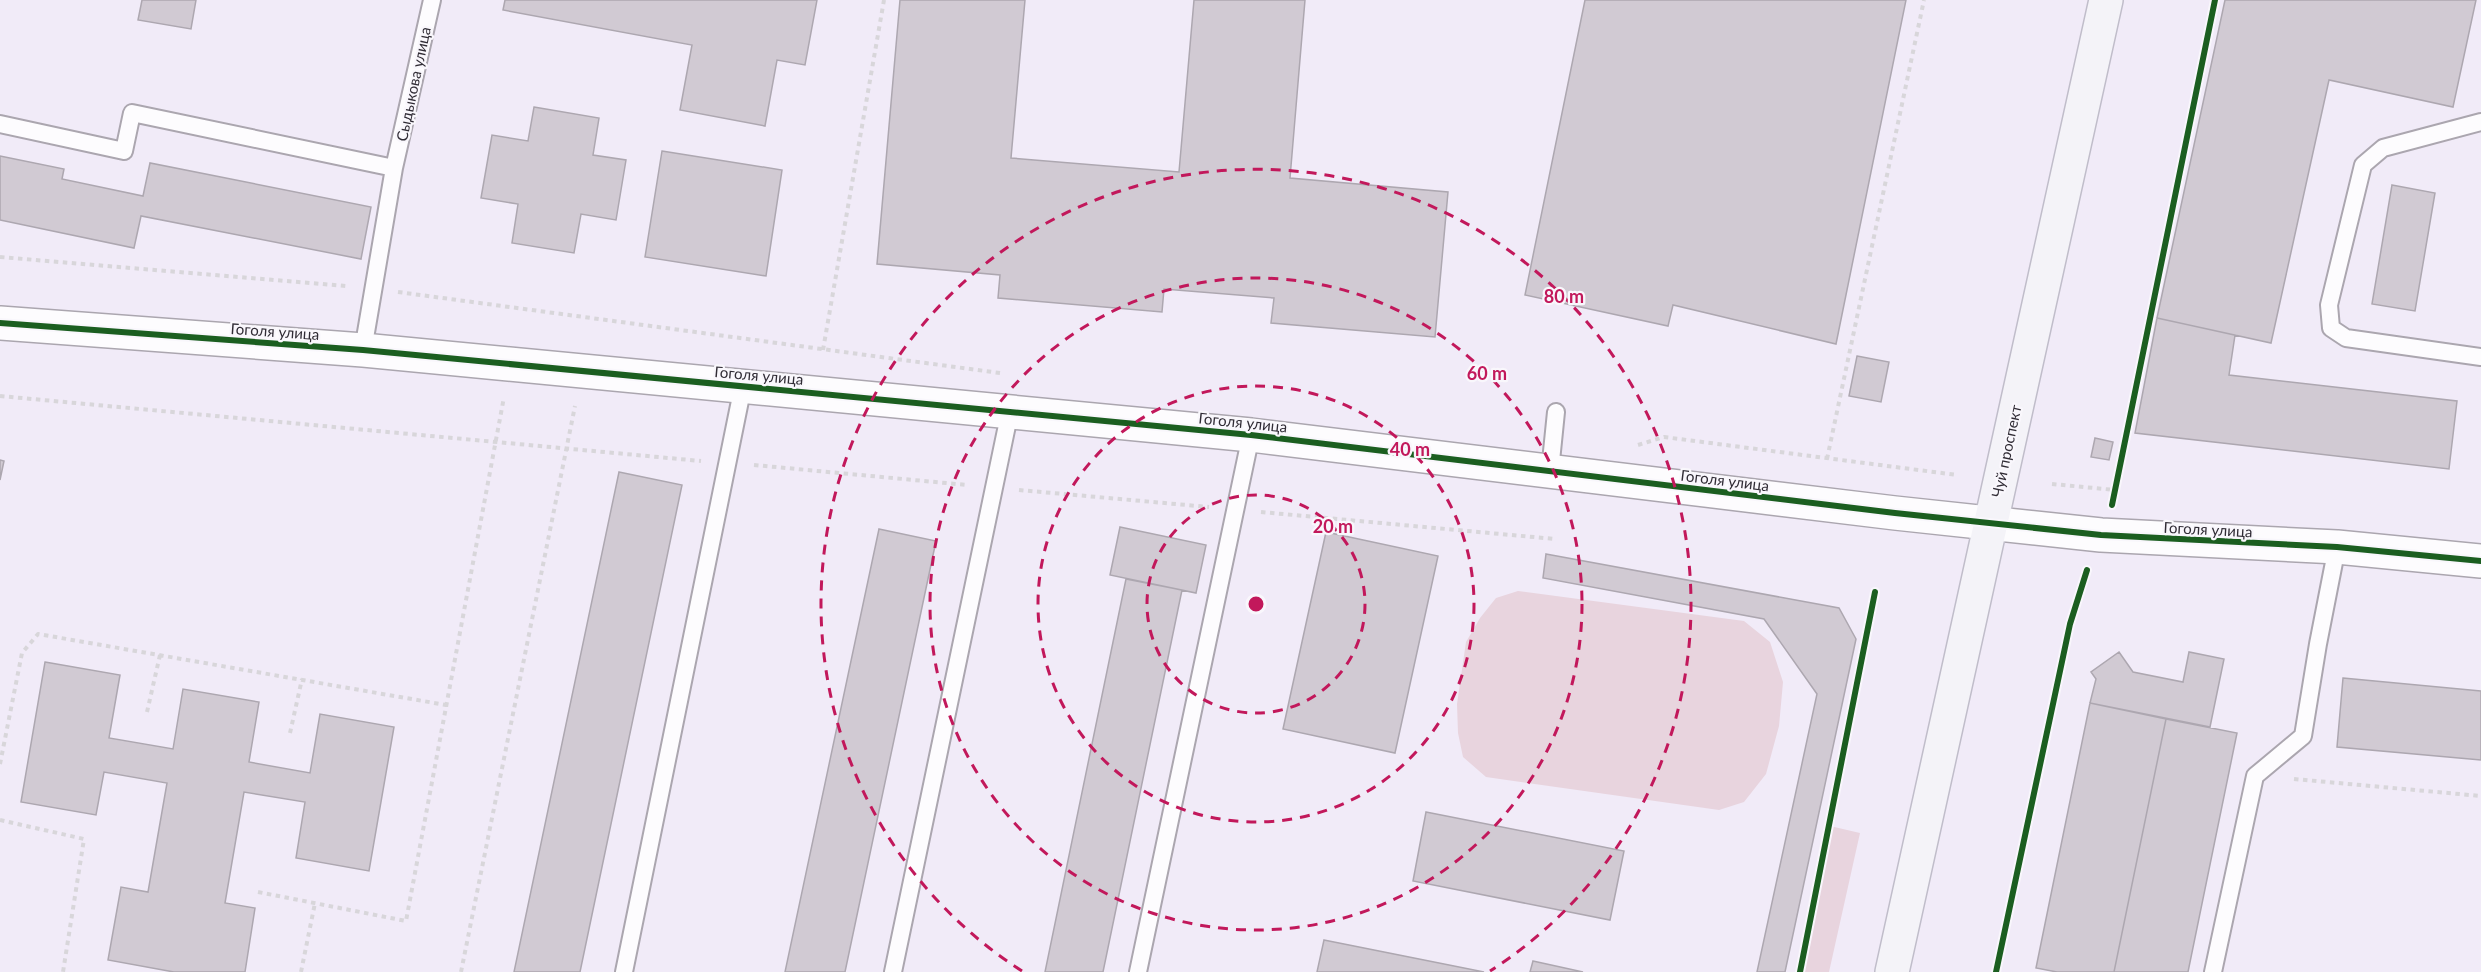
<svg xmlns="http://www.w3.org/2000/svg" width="2481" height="972" font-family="Lato,sans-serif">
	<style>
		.green { fill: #e8d4de }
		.building { fill: #d1cad3; stroke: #ada7b0; stroke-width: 1.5 }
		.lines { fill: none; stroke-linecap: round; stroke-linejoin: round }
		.lane-casing { stroke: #aba6af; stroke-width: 20 }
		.street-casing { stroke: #aba6af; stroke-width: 36 }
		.primary-casing { stroke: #c0bdca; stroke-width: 36 }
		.path { stroke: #d8d6da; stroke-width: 4; stroke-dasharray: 4.5 4.5; stroke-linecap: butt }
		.lane { stroke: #fdfcfe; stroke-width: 16 }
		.street { stroke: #fdfcfe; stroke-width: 33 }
		.primary { stroke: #f4f3f8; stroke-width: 33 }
		.cycleway-casing { stroke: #f9f7fc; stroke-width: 10 }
		.cycleway { stroke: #1b5e20; stroke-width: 6 }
		.ring { fill: none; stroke: #c2185b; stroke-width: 3; stroke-dasharray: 10 8 }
		.labels { text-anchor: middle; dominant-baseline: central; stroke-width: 4.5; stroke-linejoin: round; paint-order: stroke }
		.street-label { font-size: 15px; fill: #302c35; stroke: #f9f7fc }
		.centre { fill: #c2185b; stroke: #f9f7fc; stroke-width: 3 }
		.ring-label { font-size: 18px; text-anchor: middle; font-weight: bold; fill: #c2185b; stroke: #f9f7fc; stroke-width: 4.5; stroke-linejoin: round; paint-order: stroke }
	</style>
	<rect width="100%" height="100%" fill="#f1ebf8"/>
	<!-- green -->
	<path class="green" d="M1518 591 1744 621 1770 642 1783 682 1779 726 1766 774 1744 802 1719 810 1486 777 1463 757 1458 733 1457 704 1466 642 1480 618 1496 598Z
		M1830 826 1860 833 1829 972H1797Z"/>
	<!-- building -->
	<path class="building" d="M142 0H196L191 29 138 20Z
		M505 0H817L805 65 777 60 765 126 680 110 692 45 503 10Z
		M900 0H1025L1011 158 1179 172 1194 0H1305L1290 178 1448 192 1435 337 1271 323 1274 298 1164 289 1162 312 998 298 1000 275 877 264Z
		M1585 0H1906L1836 344 1673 305 1668 326 1525 295Z
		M2225 0H2476L2453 107 2329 80 2271 343 2157 318Z
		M534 107 599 118 593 155 626 160 616 220 581 214 574 253 512 243 518 204 481 198 492 135 528 141Z
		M662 151 782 170 766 276 645 257Z
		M0 156 64 169 62 179 143 196 150 163 371 207 361 259 141 216 134 248 0 220Z
		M2392 185 2435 193 2415 311 2372 304Z
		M2157 318 2235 335 2229 375 2457 401 2449 469 2135 433Z
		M1857 356 1889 362 1881 402 1849 396Z
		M2095 438 2113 442 2109 460 2091 457Z
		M0 460 4 461 0 480Z
		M619 472 682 485 580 972H514Z
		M1120 527 1206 545 1196 593 1110 575Z
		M879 529 936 541 845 972H785Z
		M1326 532 1438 556 1395 753 1283 729Z
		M1546 554 1839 608 1856 639 1785 972H1757L1817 694 1764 619 1543 578Z
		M1126 579 1182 590 1103 972H1045Z
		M2119 652 2133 672 2183 682 2189 652 2224 659 2210 727 2090 703 2096 679 2091 672Z
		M45 662 120 675 109 738 173 749 183 689 259 702 249 762 310 773 320 714 394 727 369 871 296 858 305 802 244 792 225 903 255 908 245 972H174L108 960 121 887 148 892 167 783 104 772 96 815 21 802Z
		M2343 678 2481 691V760L2337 747Z
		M2090 703 2166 719 2114 972H2057L2036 968Z
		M2166 719 2237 733 2188 972H2114Z
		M1426 812 1624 851 1610 920 1413 881Z
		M1324 940 1484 972H1317Z
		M1533 961 1583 972H1530Z"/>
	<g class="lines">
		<!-- lane casing -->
		<g class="lane-casing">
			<path id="lane" d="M2481 122 2383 148 2363 165 2329 305 2331 328 2346 338 2481 357
				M0 124 124 151 132 113 394 168 363 350
				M394 168 432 0
				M1550 471 1556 412
				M624 972 743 386
				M893 972 1010 411
				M1138 972 1251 435
				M2213 972 2255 776 2303 736 2318 644 2337 547"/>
		</g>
		<!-- street casing -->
		<g class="street-casing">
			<path id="street" d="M0 323 363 350 1251 435 1895 513 2101 535 2337 547 2481 561"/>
		</g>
		<!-- primary casing -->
		<g class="primary-casing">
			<path id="primary" d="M1892 972 2106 0"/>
		</g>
		<!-- path -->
		<path class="path" d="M0 257 346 286
			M398 292 1000 373
			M823 350 884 0
			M0 396 701 461
			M1638 445 1664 437 1957 475
			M1827 459 1924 0
			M754 465 967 485
			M2052 484 2115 490
			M1019 490 1209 507
			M1261 512 1555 539
			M147 712 160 655
			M290 733 302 679
			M0 764 22 653 38 634 446 705
			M2294 779 2481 796
			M0 820 84 839 63 972
			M258 892 406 921 504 397
			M301 972 315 903
			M461 972 575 406"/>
		<!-- lane -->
		<use href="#lane" class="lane"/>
		<!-- street -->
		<use href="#street" class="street"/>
		<!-- primary -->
		<use href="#primary" class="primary"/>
		<!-- cycleway casing -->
		<g class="cycleway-casing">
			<path id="cycleway" d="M0 323 363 350 1251 435 1895 513 2101 535 2337 547 2481 561
				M2112 505 2215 0
				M1800 972 1875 592
				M1996 972 2070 624 2087 570"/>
		</g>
		<!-- cycleway -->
		<use href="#cycleway" class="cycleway"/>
	</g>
	<!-- distance rings -->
	<g class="ring">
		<circle cx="1256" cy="604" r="109"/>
		<circle cx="1256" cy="604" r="218"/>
		<circle cx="1256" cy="604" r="326"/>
		<path d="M1022 971A435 435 0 1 1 1490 971"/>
	</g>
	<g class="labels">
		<!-- street labels -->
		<g class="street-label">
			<text transform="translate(413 84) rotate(-78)">Сыдыкова улица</text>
			<text transform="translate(275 331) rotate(4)">Гоголя улица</text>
			<text transform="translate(759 375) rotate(5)">Гоголя улица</text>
			<text transform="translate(1243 422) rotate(6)">Гоголя улица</text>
			<text transform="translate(2006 451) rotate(-78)">Чуй проспект</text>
			<text transform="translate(1725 480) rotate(7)">Гоголя улица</text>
			<text transform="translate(2208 529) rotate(3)">Гоголя улица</text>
		</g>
	</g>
	<circle cx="1256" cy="604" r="9" class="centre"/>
	<g class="ring-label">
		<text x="1564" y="303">80 m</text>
		<text x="1487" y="380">60 m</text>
		<text x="1410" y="456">40 m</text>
		<text x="1333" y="533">20 m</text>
	</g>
</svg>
